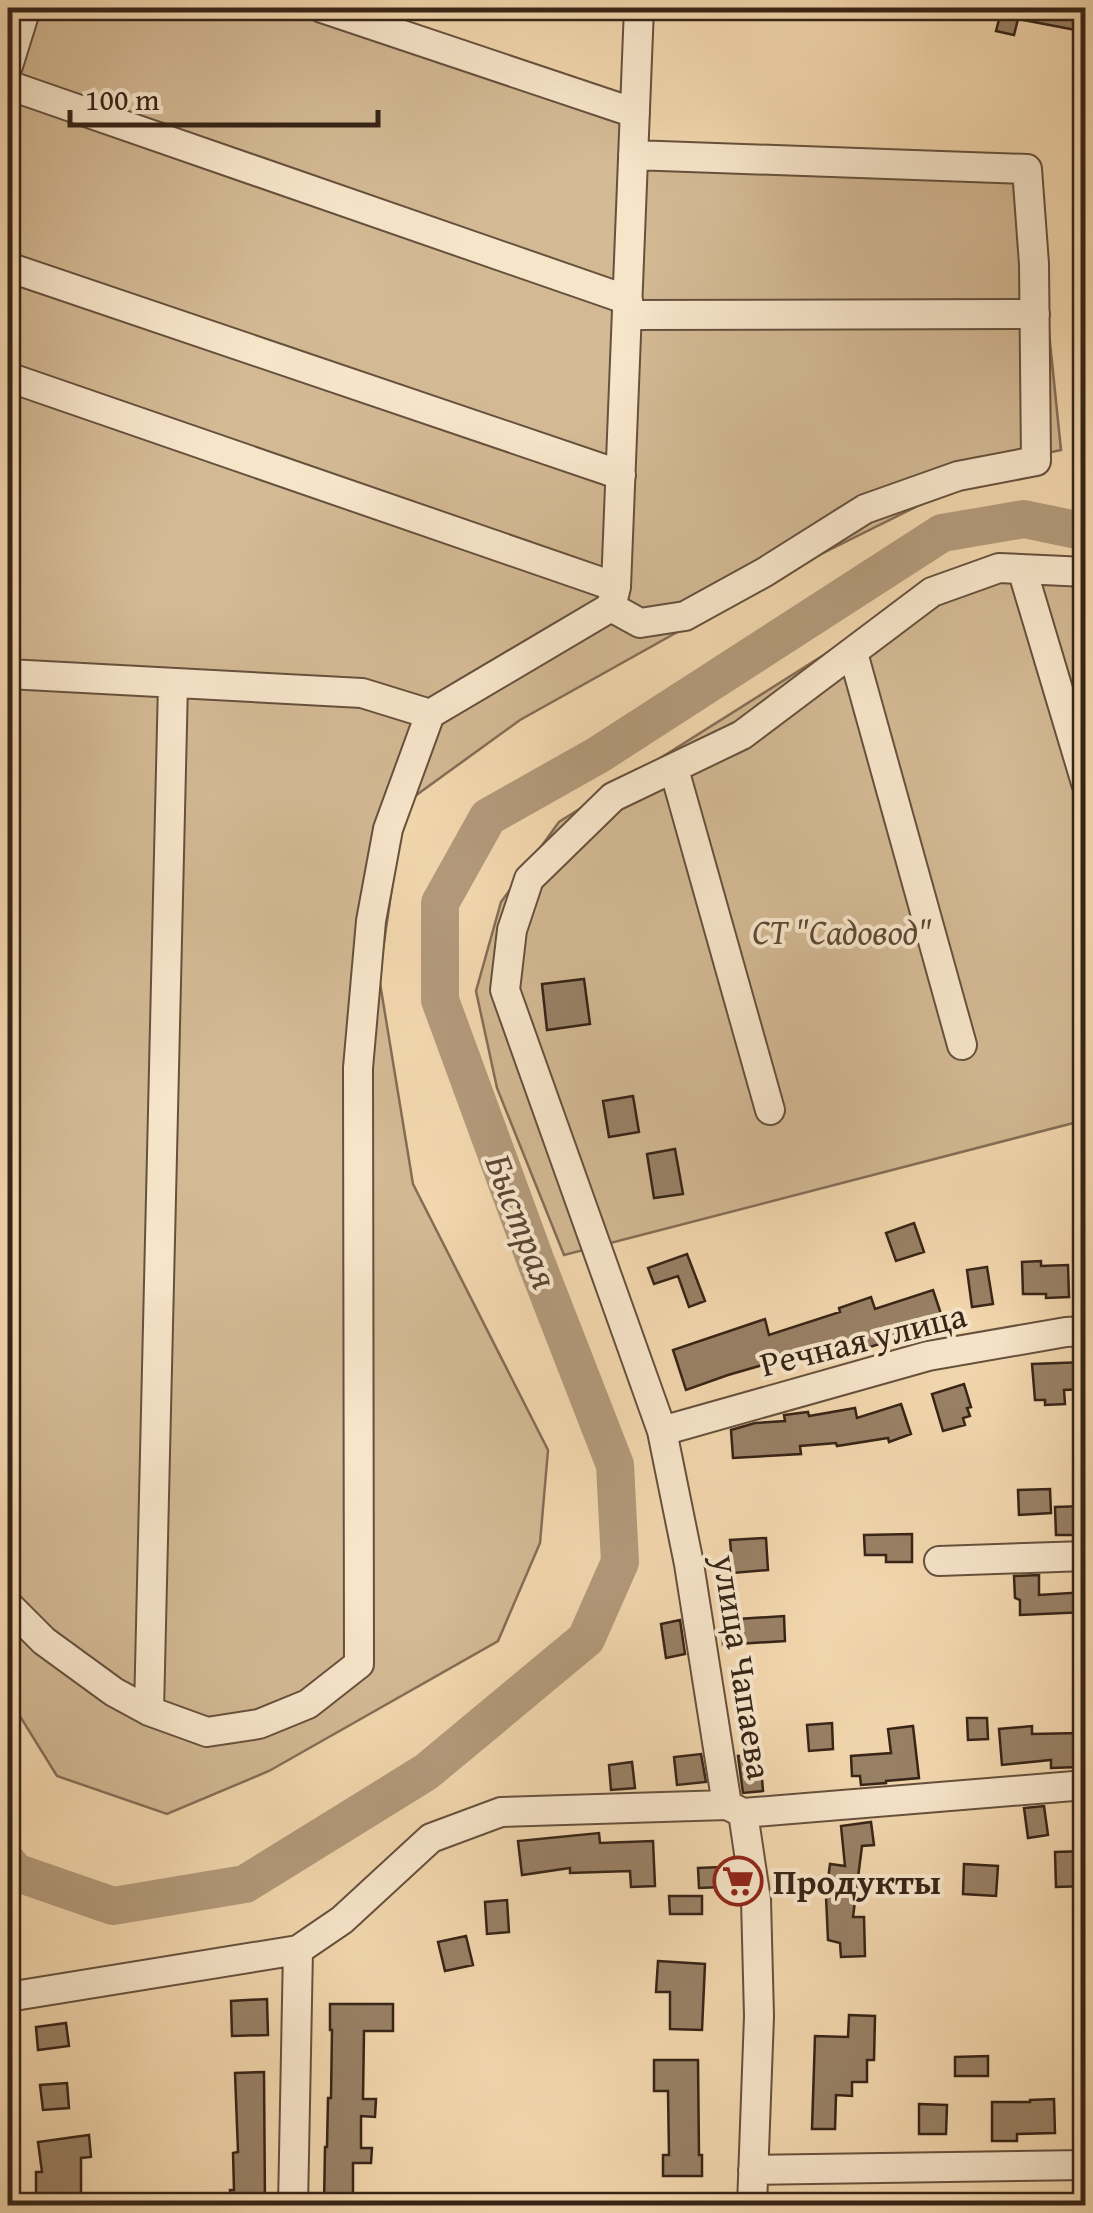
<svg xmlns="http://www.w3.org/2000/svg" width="1093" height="2213" font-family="'Gentium Book Plus',serif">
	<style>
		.green { fill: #d3b994; stroke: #856e56; stroke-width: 2.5 }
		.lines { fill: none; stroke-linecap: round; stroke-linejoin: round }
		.river { stroke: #b39a7b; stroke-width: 38 }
		.building { fill: #998166; stroke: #372417; stroke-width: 2.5 }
		.minor-casing { stroke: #66513d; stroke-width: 32 }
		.minor { stroke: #f7e5ca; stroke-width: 28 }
		.labels { text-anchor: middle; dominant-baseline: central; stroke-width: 8; stroke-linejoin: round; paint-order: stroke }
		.park-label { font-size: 35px; font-style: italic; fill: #5e4936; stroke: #f7e5ca }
		.street-label { font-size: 35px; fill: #372417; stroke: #f7e5ca }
		.poi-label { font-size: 35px; font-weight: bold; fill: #372417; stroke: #f7e5ca; text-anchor: start }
		.water-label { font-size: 38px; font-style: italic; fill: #5c4735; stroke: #f7e5ca }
	</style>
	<rect width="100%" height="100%" fill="#f3d7ae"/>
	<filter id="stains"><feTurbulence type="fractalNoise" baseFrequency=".002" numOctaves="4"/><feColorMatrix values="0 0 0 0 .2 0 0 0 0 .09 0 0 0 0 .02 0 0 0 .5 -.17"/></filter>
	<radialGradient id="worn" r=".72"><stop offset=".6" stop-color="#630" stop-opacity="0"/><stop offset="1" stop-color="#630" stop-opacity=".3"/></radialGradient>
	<!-- green -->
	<path class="green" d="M8 8H344L646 110 644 146 1031 156 1061 450 1006 462 783 573 520 720 404 804 379 977 413 1184 548 1450 540 1543 498 1641 269 1771 167 1814 57 1776 8 1697V899L19 825 8 778Z
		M1085 568V1120L564 1255 497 1088 476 991 501 902 559 822 922 593Z"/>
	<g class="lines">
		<!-- river -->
		<path class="river" d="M8 1863 15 1872 113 1906 245 1884 426 1772 586 1639 620 1562 615 1465 536 1262 440 1000V903L488 817 598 755 942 533 1024 519 1086 532"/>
	</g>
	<!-- building -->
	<path class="building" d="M1002 8H1086V32L1018 19 1014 35 996 31Z
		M584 979 590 1024 547 1030 542 984Z
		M633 1096 639 1132 609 1137 603 1101Z
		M675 1149 683 1194 654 1198 647 1154Z
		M914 1223 924 1252 896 1261 886 1233Z
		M687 1254 705 1301 689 1307 678 1276 654 1284 648 1268Z
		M1041 1261V1266L1068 1265 1069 1297 1046 1298V1294H1023L1022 1262Z
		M987 1267 993 1304 972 1307 967 1270Z
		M933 1290 945 1326 914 1336 913 1333 861 1350 857 1338 728 1375 686 1390 673 1350 765 1319 769 1335 840 1312 839 1308 871 1297 875 1309Z
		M1086 1362V1389L1064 1390 1065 1404 1045 1405V1400H1035L1032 1364Z
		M964 1384 971 1407 967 1408 970 1416 963 1418 965 1425 943 1431 932 1394Z
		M901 1404 911 1434 889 1442 888 1438 837 1446 836 1443 800 1446 801 1454 733 1458 731 1430 755 1423 785 1421 784 1415 808 1412 809 1416 855 1408 857 1418Z
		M1050 1489 1051 1513 1019 1515 1018 1490Z
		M1084 1506V1535H1056L1055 1507Z
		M912 1534V1562H886V1555H865L864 1535Z
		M766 1538 768 1570 733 1573 730 1540Z
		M1039 1575V1595L1086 1592V1612L1020 1615V1600L1015 1598 1014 1576Z
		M784 1616 785 1641 723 1645 722 1620Z
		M680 1620 685 1654 666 1658 661 1624Z
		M967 1718H987L988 1739 968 1740Z
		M832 1723 833 1749 809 1751 807 1725Z
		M913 1726 919 1778 886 1781V1783L861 1785 860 1776H852L851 1756 891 1753 888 1729Z
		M1032 1726V1734L1079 1733V1767L1051 1768V1760L1002 1765 999 1729Z
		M701 1754 706 1782 677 1785 674 1757Z
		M760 1755 763 1791 743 1793 738 1756Z
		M632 1762 635 1788 611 1790 609 1765Z
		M1044 1806 1048 1835 1028 1838 1024 1808Z
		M871 1822 874 1845 862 1846 853 1917H864L865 1956 841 1957 840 1943 828 1940 826 1896 830 1864 845 1866 841 1826Z
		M599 1833 600 1843 653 1841 655 1886 631 1887 630 1871 570 1873V1868L522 1875 518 1841Z
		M1086 1851V1886L1056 1887 1055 1852Z
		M964 1864 998 1866 996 1896 963 1894Z
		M721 1867 722 1887 699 1888 698 1868Z
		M669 1896H702V1914H670Z
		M507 1900 509 1932 487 1934 485 1902Z
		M466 1936 473 1965 445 1971 438 1942Z
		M658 1961 705 1964 702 2030 670 2029V1992H656Z
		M267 1999 268 2035 232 2036 231 2001Z
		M330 2004H393V2031H364L363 2099H376L375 2117 361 2116V2148H372L371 2163H353V2206H324L325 2147H327L328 2098H331L332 2030H330Z
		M849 2015 875 2016 874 2060H867V2082H852V2096L836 2095 835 2129H812L815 2036 848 2037Z
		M66 2023 69 2046 38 2050 36 2027Z
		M988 2056V2076H955V2057Z
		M654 2060H698L699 2155H702V2176H663V2155H669L668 2091H654Z
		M264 2072 265 2206H231L230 2190H234L233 2153 238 2152 235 2073Z
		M67 2083 69 2108 43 2110 40 2085Z
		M1054 2099 1055 2133 1017 2134V2141H992V2102H1030V2100Z
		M919 2104 947 2105 946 2134H919Z
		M89 2135 91 2157 81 2158V2197H36V2172H42L38 2142Z"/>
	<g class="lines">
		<!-- minor casing -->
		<g class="minor-casing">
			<path id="minor" d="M322 8 635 113
				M8 66 26 8
				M8 85 628 300
				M8 267 621 475
				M627 315 1035 314
				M8 377 616 587
				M1022 569 1086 783
				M611 607 640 623 685 616 765 572 865 509 958 476 1036 461 1034 264 1027 169 633 155
				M853 653 962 1045
				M8 674 362 693 430 714 611 607 616 587 639 8
				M674 769 770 1110
				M662 1431 928 1356 1066 1332 1086 1331
				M939 1561 1086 1556
				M8 1605 44 1641 114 1692 149 1711 207 1732 259 1724 308 1704 359 1664 358 1068 371 921 388 829 430 714
				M149 1711 173 683
				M743 1813 1086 1785
				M8 1997 298 1950 342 1920 431 1838 501 1812 727 1805
				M753 2170 1086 2165
				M293 2206 298 1950
				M752 2206 759 2016 756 1900 743 1813 727 1805 689 1564 662 1431 505 990 512 930 529 879 613 797 742 735 932 592 999 568 1086 572"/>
		</g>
		<!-- minor -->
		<use href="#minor" class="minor"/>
	</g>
	<!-- icons -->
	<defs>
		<g id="supermarket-ring" transform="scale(2.5)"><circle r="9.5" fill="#f7e5ca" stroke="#8f2418" stroke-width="1.5"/><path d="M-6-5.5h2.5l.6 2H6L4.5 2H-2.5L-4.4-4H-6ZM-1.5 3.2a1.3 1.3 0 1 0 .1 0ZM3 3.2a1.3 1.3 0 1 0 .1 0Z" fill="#8f2418"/></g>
	</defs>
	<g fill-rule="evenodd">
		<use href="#supermarket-ring" x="738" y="1881"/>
	</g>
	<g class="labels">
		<!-- park labels -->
		<g class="park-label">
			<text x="842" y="931">СТ "Садовод"</text>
		</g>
		<!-- street labels -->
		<g class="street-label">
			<text transform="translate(863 1339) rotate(-14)">Речная улица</text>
			<text transform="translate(743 1667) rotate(81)">улица Чапаева</text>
		</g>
		<!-- poi labels -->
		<g class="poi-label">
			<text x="773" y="1881">Продукты</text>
		</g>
		<!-- water labels -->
		<g class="water-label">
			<text transform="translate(523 1221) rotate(69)">Быстрая</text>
		</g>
	</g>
	<!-- margin -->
	<rect width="1093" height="2213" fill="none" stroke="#f3d7ae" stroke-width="40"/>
	<rect x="10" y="10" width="1073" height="2193" fill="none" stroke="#372417" stroke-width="5"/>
	<rect x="20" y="20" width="1053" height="2173" fill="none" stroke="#372417" stroke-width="2.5"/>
	<!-- scale -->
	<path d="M70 110v15h308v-15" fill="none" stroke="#372417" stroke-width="5"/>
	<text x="85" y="110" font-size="30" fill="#372417" stroke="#f7e5ca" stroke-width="8" paint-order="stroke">100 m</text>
	<rect width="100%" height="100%" filter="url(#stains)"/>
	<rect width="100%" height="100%" fill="url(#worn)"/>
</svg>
